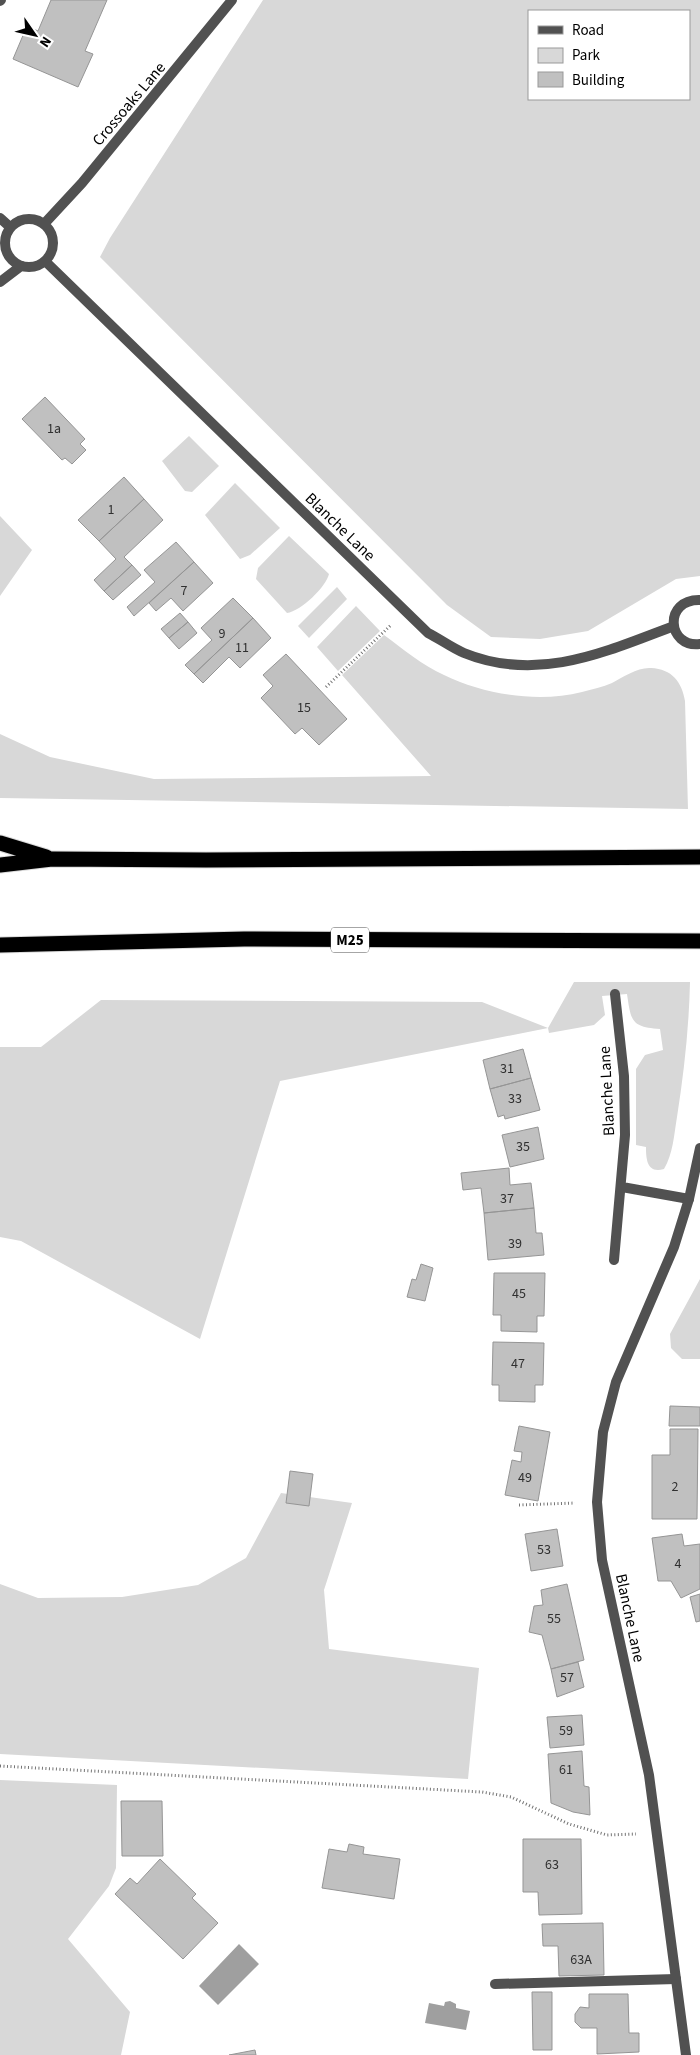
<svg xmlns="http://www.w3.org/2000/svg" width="700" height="2055" font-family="'Source Sans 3',sans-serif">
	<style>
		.green { fill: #d8d8d8; fill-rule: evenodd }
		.water { fill: #9f9f9f }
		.building { fill: #c0c0c0; stroke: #959595 }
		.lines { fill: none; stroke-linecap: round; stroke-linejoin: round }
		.motorway-casing { stroke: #dbdbdb; stroke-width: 17 }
		.path { stroke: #737373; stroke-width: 3; stroke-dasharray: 1 2.5; stroke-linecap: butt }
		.service { stroke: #515151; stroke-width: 10 }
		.minor { stroke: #515151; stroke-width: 10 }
		.tertiary { stroke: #515151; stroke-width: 10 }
		.motorway { stroke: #000; stroke-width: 15 }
		.labels { text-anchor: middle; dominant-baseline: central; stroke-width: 4.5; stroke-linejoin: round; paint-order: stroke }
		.number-label { font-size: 14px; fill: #303030 }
		.shield { fill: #fff; stroke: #4c4c4c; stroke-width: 1 }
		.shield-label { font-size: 15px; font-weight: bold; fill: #000 }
		.street-label { font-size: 16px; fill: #000; stroke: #fff }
	</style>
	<rect width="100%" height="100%" fill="#fff"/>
	<!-- green -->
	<path class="green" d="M263 0H700V576L676 579 588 631 540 639 491 637 447 605 100 257 110 238ZM529 11H689V99H529Z
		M189 436 219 466 192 492 185 491 162 461Z
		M235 483 280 528 250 555 240 559 205 515Z
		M0 516 32 550 0 596Z
		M289 536 329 574C326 587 301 611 287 613L256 579 258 568Z
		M337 587 347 599 309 638 298 626Z
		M356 606 380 631 338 671 317 647Z
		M384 635C403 649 422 665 444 675 485 695 539 703 582 692 592 689 603 687 612 683 623 677 638 667 651 668 672 669 682 682 685 701L688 809 0 798V734L50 757 154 779 431 776 342 675Z
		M574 982H690C689 1027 684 1073 677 1117 674 1135 673 1154 664 1169 647 1174 646 1159 646 1147L636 1145V1069L645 1055 663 1050 660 1029C631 1027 631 1021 627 994L602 996 605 1015 594 1025 549 1033 548 1028 280 1081 200 1339 21 1241 0 1237V1047H41L101 1000 482 1002 548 1028Z
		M700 1279V1359H682L671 1348 670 1334Z
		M281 1493 352 1503 324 1590 329 1649 479 1668 468 1779 0 1754V1584L38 1598 122 1597 198 1585 246 1558Z
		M0 1780 117 1785 116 1868 109 1886 68 1939 130 2012 121 2055H0Z"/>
	<!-- water -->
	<path class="water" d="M239 1944 259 1964 218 2005 199 1986Z
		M450 2001 456 2004V2008L470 2011 466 2030 425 2023 429 2003 444 2006 445 2002Z"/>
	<!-- building -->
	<path class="building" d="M51 0H107L85 51 93 54 78 87 13 59 27 26 38 31Z
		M45 397 85 439 80 444 86 450 72 464 65 458 62 460 22 419Z
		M124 477 144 499 99 541 78 520Z
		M144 499 163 520 124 557 132 565 104 591 94 580 116 559 99 541Z
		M176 542 194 562 134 616 127 607 155 582 144 570Z
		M194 562 213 583 183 611 171 598 156 611 149 603Z
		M132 565 141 575 113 600 104 591Z
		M233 598 253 618 194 674 185 665 212 640 201 628Z
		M180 613 188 622 169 638 161 629Z
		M253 618 271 638 240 668 229 657 203 683 194 674Z
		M188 622 197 633 179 649 169 638Z
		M286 654 347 719 319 745 302 728 295 734 261 698 273 686 263 675Z
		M523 1049 531 1078 490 1089 483 1060Z
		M531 1078 540 1110 505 1119 504 1115 498 1117 490 1089Z
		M538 1127 544 1159 510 1167 502 1135Z
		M509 1168 510 1185 531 1183 534 1208 484 1213 481 1188 463 1190 461 1173Z
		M534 1208 536 1233H542L544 1255 488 1260 484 1213Z
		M421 1264 433 1268 425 1301 407 1297 412 1279 416 1280Z
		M494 1273H545L544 1316H537V1332L501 1331V1315H493Z
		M493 1342 544 1343 543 1385H535V1402L499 1401V1385H492Z
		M670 1406 700 1407V1426H669Z
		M519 1426 550 1432 538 1501 505 1495 512 1460 521 1462 522 1452 514 1451Z
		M670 1429H698L697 1519H652V1455H670Z
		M290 1471 313 1474 309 1506 286 1503Z
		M557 1529 563 1566 531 1571 525 1534Z
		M682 1534 684 1546 700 1544V1589L681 1598 671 1581H658L652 1538Z
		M567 1584 584 1660 551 1669 542 1635 529 1632 534 1606 543 1605 541 1590Z
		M700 1594V1621L696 1622 690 1597Z
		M578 1662 584 1687 557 1697 551 1669Z
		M582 1715 584 1745 550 1748 547 1717Z
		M582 1751 584 1786 589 1787 590 1815 573 1812 551 1803 548 1754Z
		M121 1801H162L163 1856H122Z
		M523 1839H581L582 1914 539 1915 538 1892H523Z
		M349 1844 364 1847 363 1854 400 1859 394 1899 322 1888 329 1849 347 1852Z
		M160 1859 196 1894 192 1898 218 1923 183 1959 115 1894 130 1878 137 1884Z
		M603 1923 604 1975 559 1976 558 1946H543L542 1924Z
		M532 1992H552V2050H533Z
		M589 1994H628L629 2033H639V2052L597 2054V2028H581L575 2022V2014L580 2007 589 2008Z
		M255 2050 256 2055H229Z"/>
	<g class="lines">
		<!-- motorway casing -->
		<g class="motorway-casing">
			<path id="motorway" d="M0 843 46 857
				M0 865 52 859 206 860 700 857
				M0 945 244 939 700 941"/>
		</g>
		<!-- path -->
		<path class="path" d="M326 687 391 625
			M519 1505 575 1503
			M0 1766 482 1792 511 1797 569 1824 607 1835 636 1834"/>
		<!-- service -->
		<path class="service" d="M0 1 1 0
			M0 282 21 266
			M495 1984 676 1979"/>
		<!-- minor -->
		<path class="minor" d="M0 218 10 227
			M622 1187 689 1199
			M614 1260 625 1135 624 1076 615 994"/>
		<!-- tertiary -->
		<path class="tertiary" d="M5 243a24 24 0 1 1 48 0a24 24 0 1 1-48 0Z
			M44 224 82 183 232 0
			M45 261 428 633C440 639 452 648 464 653 538 683 605 652 674 626
			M700 600C663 599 667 648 700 644
			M686 2055 649 1775 602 1560 597 1502 603 1432 616 1382 674 1247 689 1199 700 1148"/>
		<!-- motorway -->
		<use href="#motorway" class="motorway"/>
	</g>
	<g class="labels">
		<!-- number labels -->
		<g class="number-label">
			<text x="54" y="429">1a</text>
			<text x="111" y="510">1</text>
			<text x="184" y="591">7</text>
			<text x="222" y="634">9</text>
			<text x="242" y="648">11</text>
			<text x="304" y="708">15</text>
			<text x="507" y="1069">31</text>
			<text x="515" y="1099">33</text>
			<text x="523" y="1147">35</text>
			<text x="507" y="1199">37</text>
			<text x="515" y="1244">39</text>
			<text x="519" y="1294">45</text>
			<text x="518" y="1364">47</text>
			<text x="525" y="1478">49</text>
			<text x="675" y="1487">2</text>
			<text x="544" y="1550">53</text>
			<text x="678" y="1564">4</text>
			<text x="554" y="1619">55</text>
			<text x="567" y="1678">57</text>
			<text x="566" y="1731">59</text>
			<text x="566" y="1770">61</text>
			<text x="552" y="1865">63</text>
			<text x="581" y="1960">63A</text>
		</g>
		<!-- shield labels -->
		<rect class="shield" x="331" y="927.5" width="38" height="25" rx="4"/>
		<g class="shield-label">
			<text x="350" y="940">M25</text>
		</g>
		<!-- street labels -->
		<g class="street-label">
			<text transform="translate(129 104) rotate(-50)">Crossoaks Lane</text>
			<text transform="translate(340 527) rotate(44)">Blanche Lane</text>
			<text transform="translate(607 1091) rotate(-93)">Blanche Lane</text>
			<text transform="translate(630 1618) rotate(78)">Blanche Lane</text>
		</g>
	</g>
	<!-- legend -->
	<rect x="528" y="10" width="162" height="90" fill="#ffffff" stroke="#999999"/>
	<rect x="538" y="26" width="25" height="8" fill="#515151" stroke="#999999"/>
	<text x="572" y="35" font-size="15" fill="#000000">Road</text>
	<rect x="538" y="48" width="25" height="15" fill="#d8d8d8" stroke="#999999"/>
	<text x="572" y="60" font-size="15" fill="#000000">Park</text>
	<rect x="538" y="72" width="25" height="15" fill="#c0c0c0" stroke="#999999"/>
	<text x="572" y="85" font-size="15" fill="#000000">Building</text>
	<!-- north arrow -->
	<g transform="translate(35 35) rotate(124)" stroke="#ffffff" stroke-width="4" paint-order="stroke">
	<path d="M0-4L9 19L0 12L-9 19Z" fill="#000000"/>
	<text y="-8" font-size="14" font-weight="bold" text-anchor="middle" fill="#000000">N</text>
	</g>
</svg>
